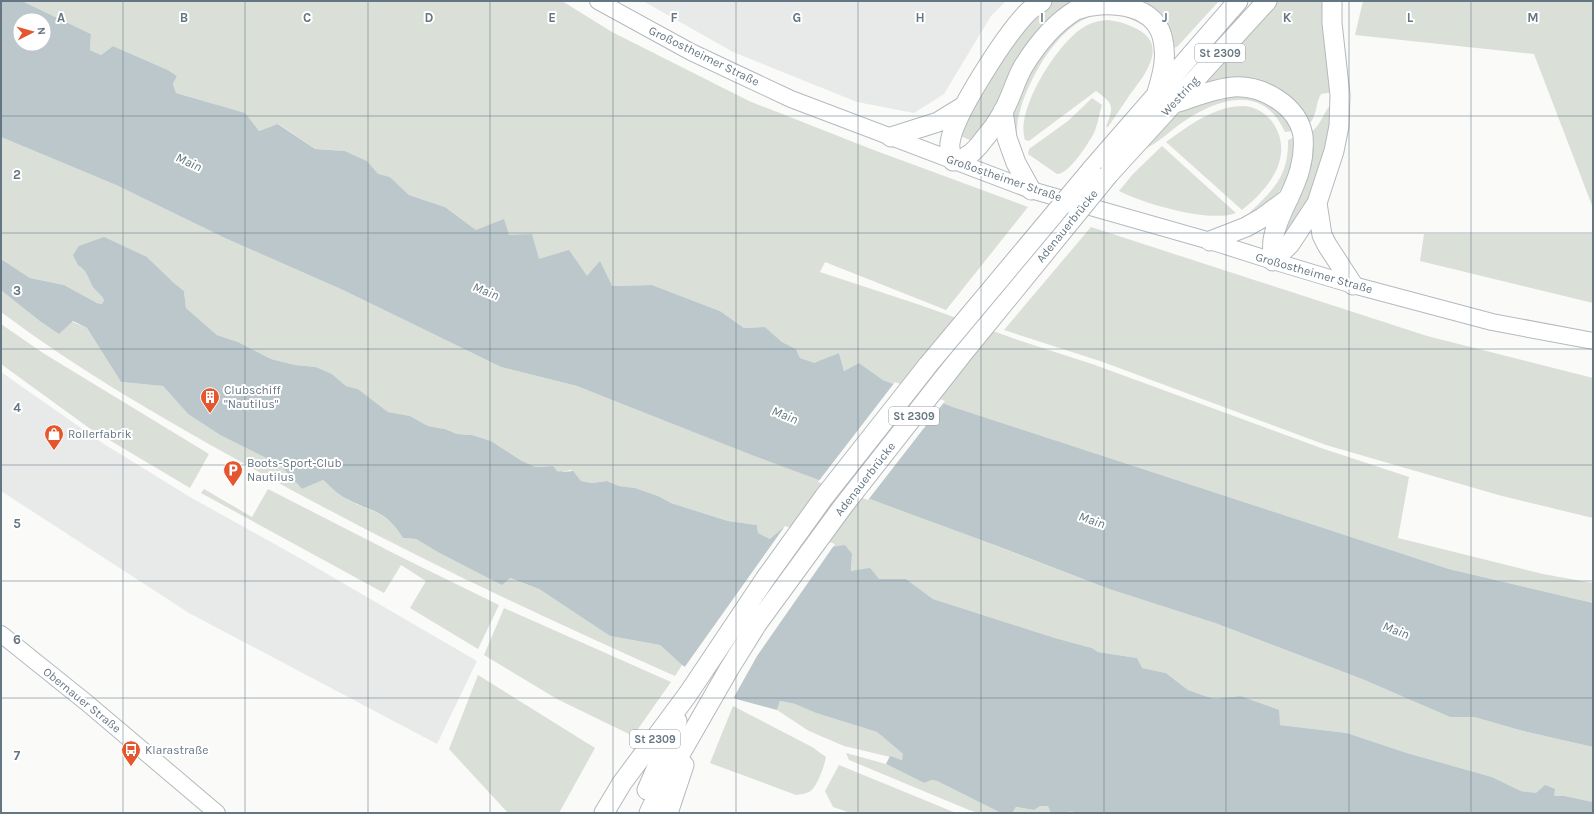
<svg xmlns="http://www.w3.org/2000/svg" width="1594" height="814" font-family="Karla,sans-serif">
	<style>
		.built { fill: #e8e9e9 }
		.green { fill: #dadfd7 }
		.water { fill: #bbc7cb; fill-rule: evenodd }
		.pier { fill: #fafaf8 }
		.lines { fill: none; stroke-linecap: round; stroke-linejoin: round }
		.secondary-casing { stroke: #b3babf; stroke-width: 18 }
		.trunk-casing { stroke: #b4b9bd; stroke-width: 21 }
		.secondary { stroke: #fff; stroke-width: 16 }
		.trunk { stroke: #fff; stroke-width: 19 }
		.trunk-bridge-casing { stroke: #b4b9bd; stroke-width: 21; stroke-linecap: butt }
		.trunk-bridge { stroke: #fff; stroke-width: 19 }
		.grid { fill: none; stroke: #657683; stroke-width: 1; stroke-opacity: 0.55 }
		.labels { text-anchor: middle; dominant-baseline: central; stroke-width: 4; stroke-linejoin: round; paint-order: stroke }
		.shield { fill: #fff; stroke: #939fa8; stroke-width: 1 }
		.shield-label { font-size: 11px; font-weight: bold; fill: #657683 }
		.street-label { font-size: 12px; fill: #657683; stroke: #fff }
		.poi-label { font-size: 12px; fill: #657683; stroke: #fff; text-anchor: start }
		.water-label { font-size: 13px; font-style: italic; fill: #60757c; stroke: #fff }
		.grid-label { font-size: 13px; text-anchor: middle; font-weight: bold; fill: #657683; stroke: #fff; stroke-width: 4; stroke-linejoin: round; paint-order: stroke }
	</style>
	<rect width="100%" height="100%" fill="#fafaf8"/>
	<!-- built -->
	<path class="built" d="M643 1H1006L991 16 944 94 914 113 857 102 733 52Z
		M1 372 104 444 190 497 305 561 477 661 437 744 189 613 1 491Z"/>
	<!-- green -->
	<path class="green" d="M22 1H562L612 32 749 101 871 149 1028 207 946 310 825 262 820 272 920 305 1018 340 1095 365 1321 448 1409 477 1398 538 1543 574 1593 583V603L1449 569 953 407 883 380 859 363 844 371 839 353 814 364 800 358 796 349 782 342 765 327 744 328 720 311 652 285 612 286 539 259 509 235 476 230 445 207 409 195 390 177 378 175 367 161 345 151 315 149 279 124 259 131 244 113 176 93 173 84 177 76 168 70 113 46 101 55 90 50 91 34Z
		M1050 1H1072L1057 11 1041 28 993 114 972 141 958 135 1010 42Z
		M1143 1H1219L1177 47 1173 48 1154 9Z
		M1277 1H1326L1334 92 1321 94C1315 104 1317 120 1307 125 1302 117 1298 106 1291 99 1286 93 1278 88 1271 85 1246 73 1229 79 1205 86L1203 82Z
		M1363 1H1593V208L1534 54 1355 35Z
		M1127 8 1149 29C1135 20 1120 12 1103 14 1062 17 1030 76 1020 111 1017 120 1017 130 1017 138L1012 125 1014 109 1027 71 1071 17Z
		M1107 20C1119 21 1127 24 1137 29 1170 46 1143 77 1129 96 1122 106 1115 117 1108 127H1106C1114 106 1114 104 1096 91L1029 141 1025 140C1015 110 1058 42 1084 27 1092 22 1099 21 1107 20Z
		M1216 95 1270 99 1294 131 1285 132C1264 85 1221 97 1186 120 1172 129 1160 142 1145 149L1144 146C1157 133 1170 118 1187 108 1196 103 1206 99 1216 95Z
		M1092 98 1102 105C1099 114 1098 124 1094 133 1088 144 1069 174 1057 174L1028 154 1029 149 1068 121Z
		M1336 100 1335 119 1309 204 1290 237 1282 232 1311 132C1323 124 1323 109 1336 100Z
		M1244 106C1256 107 1266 113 1273 123 1295 156 1269 189 1242 210L1166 142C1190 125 1214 106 1244 106Z
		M1 137 116 185 227 239 343 290 501 367 577 386 1109 589 1215 623 1362 679 1450 717H1474L1523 731 1593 747V802L1565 796H1554L1521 791 1492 777 1407 753 1347 733 1280 725 1240 696 1214 699 1188 690 1166 673 1141 668 1137 658 1098 652 1092 648 1055 638 933 599 906 579H879L851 572 852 554 832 547 770 539 758 533 757 525 728 521 671 503 658 496 635 488 619 486 607 481 592 483 581 481 571 470 558 473 553 466 536 467 522 461 491 441 472 435 457 434 445 429 428 426 410 416 388 412 358 389 346 386 332 374 316 367 295 365 271 359 238 342 217 335 186 308 184 291 174 283 147 257 82 267C88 273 89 281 94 287 97 292 101 294 104 300L102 304 97 303 64 285 30 278 1 259Z
		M1296 137C1296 156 1287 187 1272 200 1266 206 1257 210 1249 216L1250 212C1274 190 1289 174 1288 140Z
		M1162 146 1236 213C1209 223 1145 204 1119 191L1133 174Z
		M1091 227 1427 336 1593 378V518L1502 496 1326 445 1103 362 1004 330Z
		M1424 234H1593V303L1420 261Z
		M1 290 9 295 87 328 121 382 163 386 188 414 220 435 280 465 302 489 323 480C330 486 337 494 345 498 372 514 384 508 403 538L416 539 436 551 539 589 610 636 660 645 682 665 675 676C528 611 383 542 243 463 160 417 77 369 1 312Z
		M1 324 43 353 209 454 190 488 89 428 1 364Z
		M204 489 252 517 268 489 403 558 499 605 478 649 410 608 426 581 401 565 384 593 201 493Z
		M504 608 671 682 633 736 557 699 484 655Z
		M478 675 595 748 559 813H508L449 749Z
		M780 701 795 704 816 713 877 732 903 754V760L844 746 809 731 777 710Z
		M733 706 812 747 826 757C824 767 817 788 809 792 805 794 800 794 796 795L710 763Z
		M846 753 886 764 924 783 932 780 937 781 1001 813H979L969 810 849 760Z
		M839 765 956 813H851L833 807 825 791Z
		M1039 806H1049L1051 813H1012L1016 807 1034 810Z"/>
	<!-- water -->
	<path class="water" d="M1 1H22L91 34 90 50 101 55 113 46 168 70 177 76 173 84 176 93 245 113 259 131 278 124 315 149 345 151 367 161 378 174 390 177 409 195 445 207 476 230 504 219 509 235 532 234 539 259 569 250 587 276 600 261 612 286 652 285 720 311 744 328 765 327 782 342 796 349 800 358 814 363 839 353 844 371 859 363 883 380 953 407 1449 569 1593 603V747L1523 731 1474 717H1450L1362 679 1215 623 1109 589 997 546 752 455 577 386 501 367 343 290 227 239 116 185 1 137ZM20 20H44V44H20Z
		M104 237 147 257 174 283 184 291 186 308 217 335 238 342 271 359 295 365 316 367 332 374 346 386 358 389 388 412 410 416 428 426 445 429 457 434 472 435 491 441 522 461 536 467 553 466 558 472 560 471 563 472 573 471 581 481 592 483 607 481 619 486 635 488 658 496 671 503 728 521 757 525 758 533 770 539 783 528 832 547 845 545 852 554 851 571 870 568 879 579H906L933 599 1055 638 1092 648 1098 652 1137 658 1142 668 1166 673 1188 690 1214 699 1240 696 1279 710 1280 725 1347 733 1407 753 1492 777 1521 791 1536 793 1545 785 1555 789 1554 796H1565L1593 802V813H1079C1071 810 1060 813 1051 813L1048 806H1040L1034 810 1016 807 1012 813H1001L937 781 932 780 924 783 886 764 890 756 902 760 903 754 877 732 816 713 795 704 780 701 777 710 736 699 682 665 660 645 610 636 539 589 510 578 502 585 436 551 416 539 403 538C384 508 372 513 345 498 337 494 330 486 323 480L302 489 280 465 220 435 188 414 163 386 121 382 87 328 73 321 59 334 40 321 1 290V259L30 278 64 285 97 303 102 304 104 300C101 294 97 292 93 287 88 278 87 270 78 265L73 255 79 246Z"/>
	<!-- pier -->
	<path class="pier" d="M895 382 945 401 868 500 818 482Z
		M785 526 835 544 757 656 733 699 684 668Z"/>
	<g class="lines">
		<!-- secondary casing -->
		<g class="secondary-casing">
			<path id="secondary" d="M598 1 691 52 791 99 1031 190 1210 241 1273 261 1353 285 1492 322 1593 341
				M1 634 87 703 217 813"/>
		</g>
		<!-- trunk casing -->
		<g class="trunk-casing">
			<path id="trunk" d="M1042 1C1038 5 1032 8 1028 12 1007 33 953 115 950 143 949 150 951 155 953 161 957 160 963 159 967 156 974 152 979 146 984 139 991 131 998 121 1003 112 1011 98 1015 81 1023 67 1037 44 1053 24 1076 10 1104 0 1152 2 1162 36 1168 57 1162 76 1156 96
				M1172 104C1192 98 1212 89 1233 87 1262 85 1298 105 1303 136 1304 147 1303 158 1300 169 1294 193 1277 215 1273 240 1272 247 1273 255 1273 261
				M1003 111 1007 138 1016 163 1031 190
				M891 137 938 122 964 106
				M1091 170 1238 1
				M1109 174 1267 1
				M1317 203 1322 235 1327 245 1353 285
				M1210 241 1246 227 1262 218 1289 198
				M1273 261 1290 244 1317 203 1334 151 1339 126 1340 95 1332 23V1
				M647 790 677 721
				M604 813 622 783 688 694 765 579 824 497 928 365
				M649 813 663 784 729 669 757 624 844 505 964 352 1078 212
				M668 813 684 765"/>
		</g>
		<!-- secondary -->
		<use href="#secondary" class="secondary"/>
		<!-- trunk -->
		<use href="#trunk" class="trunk"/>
		<!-- trunk-bridge casing -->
		<g class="trunk-bridge-casing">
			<path id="trunk-bridge" d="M1078 212 1109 174
				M928 365 1091 170"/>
		</g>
		<!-- trunk-bridge -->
		<use href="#trunk-bridge" class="trunk-bridge"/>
	</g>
	<!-- grid -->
	<path class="grid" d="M123 1V813M245 1V813M368 1V813M490 1V813M613 1V813M736 1V813M858 1V813M981 1V813M1104 1V813M1226 1V813M1349 1V813M1471 1V813M1 116H1593M1 233H1593M1 349H1593M1 465H1593M1 581H1593M1 698H1593"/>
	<!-- icons -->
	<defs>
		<g id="building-pin" transform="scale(1)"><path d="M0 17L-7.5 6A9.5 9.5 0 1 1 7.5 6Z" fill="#e4572e" stroke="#fff"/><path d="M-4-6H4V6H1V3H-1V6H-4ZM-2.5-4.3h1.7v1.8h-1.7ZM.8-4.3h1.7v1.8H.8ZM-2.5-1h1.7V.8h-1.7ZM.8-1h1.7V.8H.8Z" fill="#fff"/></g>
		<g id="shop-pin" transform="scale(1)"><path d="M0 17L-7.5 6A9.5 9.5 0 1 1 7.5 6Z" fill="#e4572e" stroke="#fff"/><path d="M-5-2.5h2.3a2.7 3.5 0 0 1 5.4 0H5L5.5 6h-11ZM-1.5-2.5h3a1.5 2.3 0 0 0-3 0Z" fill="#fff"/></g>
		<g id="parking-pin" transform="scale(1)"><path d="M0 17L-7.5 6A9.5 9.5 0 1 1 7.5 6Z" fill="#e4572e" stroke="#fff"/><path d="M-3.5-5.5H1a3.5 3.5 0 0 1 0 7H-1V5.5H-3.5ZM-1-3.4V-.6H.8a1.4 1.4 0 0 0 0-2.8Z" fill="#fff"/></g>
		<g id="bus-pin" transform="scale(1)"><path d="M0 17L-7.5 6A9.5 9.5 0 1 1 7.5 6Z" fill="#e4572e" stroke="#fff"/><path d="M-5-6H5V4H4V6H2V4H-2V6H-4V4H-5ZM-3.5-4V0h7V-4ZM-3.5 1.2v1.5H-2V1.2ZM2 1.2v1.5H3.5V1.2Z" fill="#fff"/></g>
	</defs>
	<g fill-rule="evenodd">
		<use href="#building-pin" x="210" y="397"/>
		<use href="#shop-pin" x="54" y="434"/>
		<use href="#parking-pin" x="233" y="470"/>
		<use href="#bus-pin" x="131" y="750"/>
	</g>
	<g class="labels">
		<!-- shield labels -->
		<g class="shield">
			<rect x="1195" y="44" width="50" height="18" rx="3"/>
			<rect x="889" y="407" width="50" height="18" rx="3"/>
			<rect x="630" y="730" width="50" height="18" rx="3"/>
		</g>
		<g class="shield-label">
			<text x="1220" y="53">St 2309</text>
			<text x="914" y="416">St 2309</text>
			<text x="655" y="739">St 2309</text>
		</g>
		<!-- street labels -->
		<g class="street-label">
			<text transform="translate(704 56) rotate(26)">Großostheimer Straße</text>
			<text transform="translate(1180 96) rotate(-47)">Westring</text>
			<text transform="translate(1004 178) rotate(19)">Großostheimer Straße</text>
			<text transform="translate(1067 226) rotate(-51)">Adenauerbrücke</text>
			<text transform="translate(1314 273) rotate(16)">Großostheimer Straße</text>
			<text transform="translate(865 479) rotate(-52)">Adenauerbrücke</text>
			<text transform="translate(82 700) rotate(39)">Obernauer Straße</text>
		</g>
		<!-- poi labels -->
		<g class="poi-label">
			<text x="224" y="390">Clubschiff<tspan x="224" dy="14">"Nautilus"</tspan></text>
			<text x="68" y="434">Rollerfabrik</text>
			<text x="247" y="463">Boots-Sport-Club<tspan x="247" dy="14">Nautilus</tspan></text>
			<text x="145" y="750">Klarastraße</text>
		</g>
		<!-- water labels -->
		<g class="water-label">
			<text transform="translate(189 162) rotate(24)">Main</text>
			<text transform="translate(486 291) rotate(22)">Main</text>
			<text transform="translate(785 415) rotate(22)">Main</text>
			<text transform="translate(1092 520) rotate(19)">Main</text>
			<text transform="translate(1396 630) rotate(21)">Main</text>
		</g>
	</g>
	<g class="grid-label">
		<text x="61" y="22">A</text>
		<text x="184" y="22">B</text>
		<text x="307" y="22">C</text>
		<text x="429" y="22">D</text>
		<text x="552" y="22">E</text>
		<text x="674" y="22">F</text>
		<text x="797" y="22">G</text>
		<text x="920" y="22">H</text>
		<text x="1042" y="22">I</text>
		<text x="1165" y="22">J</text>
		<text x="1287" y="22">K</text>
		<text x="1410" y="22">L</text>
		<text x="1533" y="22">M</text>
		<text x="17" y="179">2</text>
		<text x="17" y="295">3</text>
		<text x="17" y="412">4</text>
		<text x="17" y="528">5</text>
		<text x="17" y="644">6</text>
		<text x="17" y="760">7</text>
	</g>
	<!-- border -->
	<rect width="1594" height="814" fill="none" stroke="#657683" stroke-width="4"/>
	<!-- north arrow -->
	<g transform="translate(32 32) rotate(84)"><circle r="19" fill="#ffffff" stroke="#c1c8cd"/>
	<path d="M0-3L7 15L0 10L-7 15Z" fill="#e4572e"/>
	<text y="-6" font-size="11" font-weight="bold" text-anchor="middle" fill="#657683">N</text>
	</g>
</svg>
